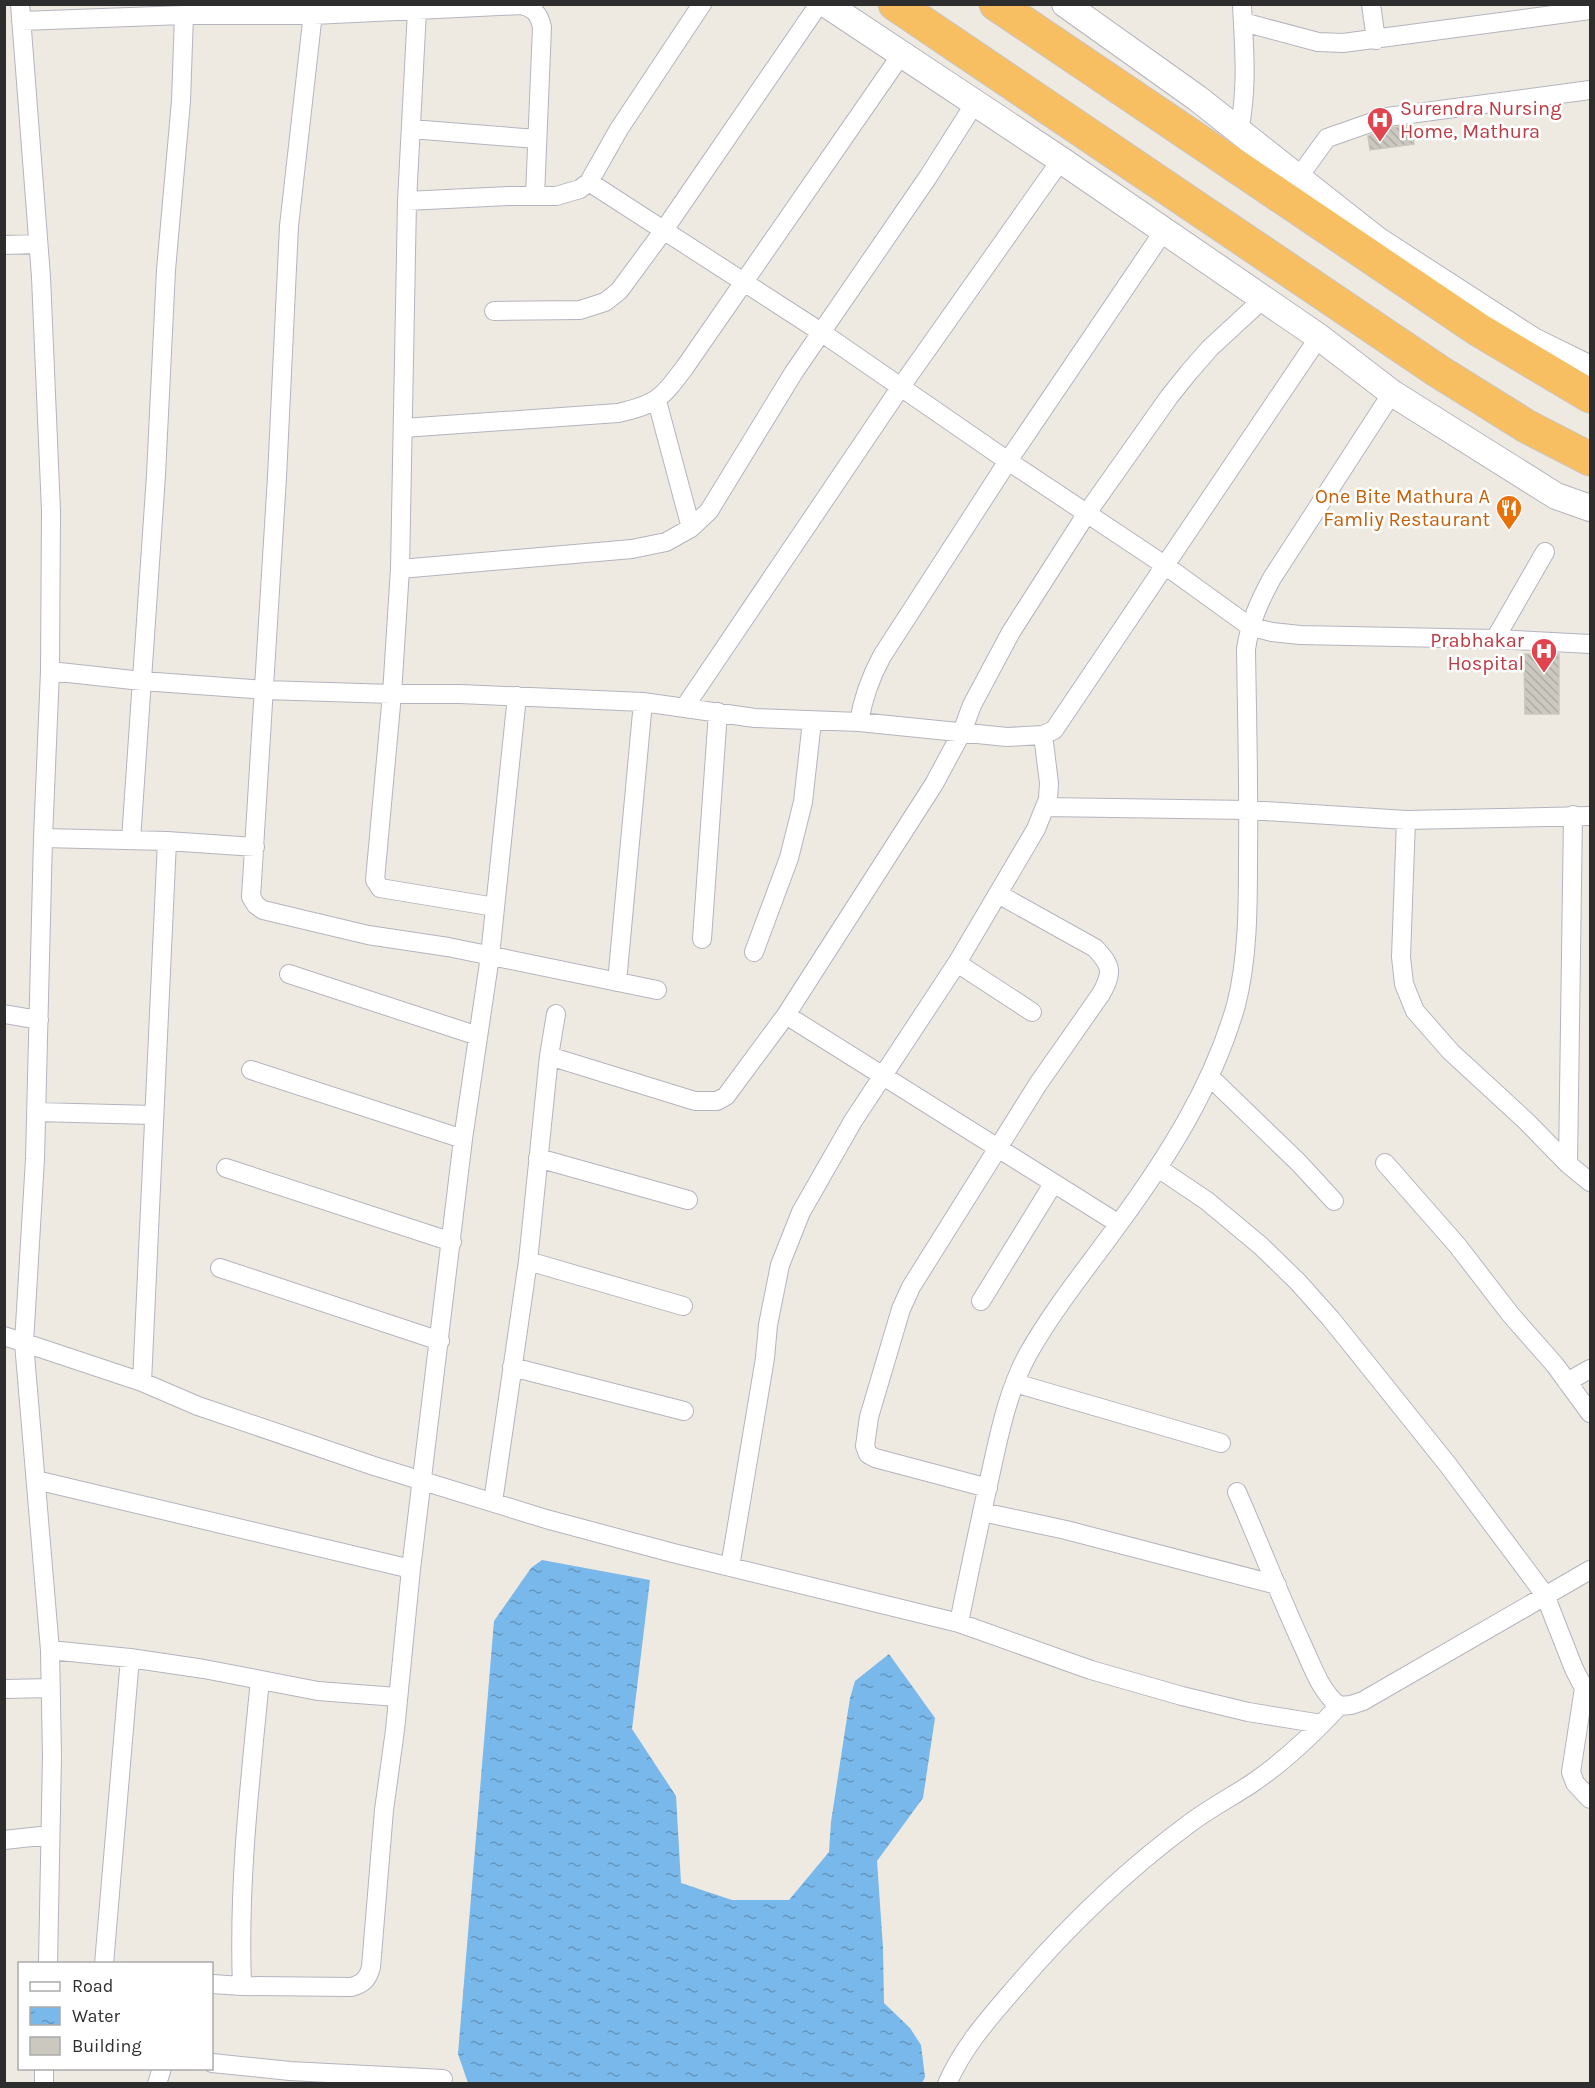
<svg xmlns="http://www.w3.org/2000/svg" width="1595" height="2088" font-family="Karla,sans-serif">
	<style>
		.water { fill: url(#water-ripples) }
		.building { fill: url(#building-back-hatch); stroke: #cac7ba; stroke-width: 1.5 }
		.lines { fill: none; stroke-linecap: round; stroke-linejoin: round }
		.street-casing { stroke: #b4b4c0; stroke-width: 20 }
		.secondary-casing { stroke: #b4b4c0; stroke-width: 28 }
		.highway-casing { stroke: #c8c8c8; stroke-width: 35 }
		.street { stroke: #fff; stroke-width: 18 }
		.secondary { stroke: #fff; stroke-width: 26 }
		.highway { stroke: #f7be62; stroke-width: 33 }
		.labels { text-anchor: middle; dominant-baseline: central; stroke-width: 5; stroke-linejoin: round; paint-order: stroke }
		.health-label { font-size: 20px; fill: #be3a42; stroke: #fff; text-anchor: start }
		.food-label { font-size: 20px; fill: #c56008; stroke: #fff; text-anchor: end }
	</style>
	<defs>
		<pattern id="water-ripples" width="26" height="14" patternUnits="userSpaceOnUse" patternTransform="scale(1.5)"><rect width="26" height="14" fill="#79b8ea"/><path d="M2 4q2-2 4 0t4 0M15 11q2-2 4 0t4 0" fill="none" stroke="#6496be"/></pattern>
		<pattern id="building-back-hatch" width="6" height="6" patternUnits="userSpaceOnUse" patternTransform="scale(1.5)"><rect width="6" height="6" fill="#cac8bf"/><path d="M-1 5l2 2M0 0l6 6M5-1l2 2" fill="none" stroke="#aeaca4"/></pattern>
	</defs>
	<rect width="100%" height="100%" fill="#eeeae1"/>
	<!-- water -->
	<path class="water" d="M542 1560 650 1580 632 1729 676 1796 681 1883 732 1900H789L829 1852 831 1822 850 1698 855 1681 889 1654 935 1718 923 1798 877 1861 883 1948 884 2003 910 2028 921 2045 925 2077 922 2083H468L458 2054 494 1621 531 1568Z"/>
	<!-- building -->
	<path class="building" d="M1411 125 1414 144 1370 150 1368 136 1390 128Z
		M1524 654H1559V714H1525Z"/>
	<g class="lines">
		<!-- street casing -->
		<g class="street-casing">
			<path id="street" d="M20 4 41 277 51 511 50 671 43 838 35 1159 24 1343 50 1650 52 1756 48 1964
				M314 4 289 226 277 477 251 897 256 905 263 910 368 935 448 947 657 990
				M1371 4 1376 40
				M417 10 407 201 400 569 392 694 375 880 380 888 495 907
				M21 21 184 15H313L521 5C534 8 539 14 542 27L535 196
				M1243 22 1318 42 1343 43 1590 10
				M411 129 537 139
				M1239 131C1248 87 1244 48 1242 4
				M1298 178 1327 138 1387 117 1590 90
				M589 182 821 332 1008 461 1166 566 1249 626 1272 632 1300 635 1495 639
				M407 201 508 196H556L580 189 589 182 619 129 702 4
				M4 245 38 244
				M494 311 580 310 605 302 619 291 664 230 819 4
				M657 401 691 528
				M403 428 618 413C657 404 661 399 685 367L901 55
				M1545 552 1495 639 1590 644
				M400 569 632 549 666 542 691 528 709 511 794 372 928 177 975 103
				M50 671 142 681 265 690 392 694H460L643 702 755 718 859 722 1007 737 1043 735 1054 730 1319 337
				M684 708 900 388 1061 160
				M859 722C863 698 870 678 882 656L1008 461 1163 232
				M1045 807 1249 810 1406 820 1590 816
				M1406 820 1401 957 1404 984 1415 1011 1451 1052 1527 1122 1568 1164 1590 1182
				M43 838 167 841 255 847
				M131 840 156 475 166 270 181 101 184 15
				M702 939 718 712
				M754 952 789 858 803 802 812 721
				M957 963 1032 1012
				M289 974 478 1036
				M617 982 643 702
				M4 1014 39 1020
				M786 1015 1119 1224
				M549 1056 695 1101H717L726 1096 786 1015 934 784 962 732 972 705 1011 632 1087 513 1169 397 1189 372 1210 348 1262 300
				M251 1070 463 1139
				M1210 1077 1299 1163 1334 1201
				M36 1112 153 1115
				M538 1158 688 1200
				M1385 1163 1457 1245 1511 1315 1555 1365 1590 1413
				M1568 1164 1573 815
				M226 1168 452 1242
				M1158 1168 1207 1201 1261 1246 1298 1282 1331 1319 1448 1465 1545 1595 1574 1669 1584 1688 1590 1692
				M528 1261 683 1306
				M220 1268 440 1341
				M981 1301 1053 1184
				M4 1336 142 1382 198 1406 374 1466 546 1519 673 1553 959 1623 1091 1670 1182 1696 1248 1712 1322 1724
				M512 1367 684 1411
				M142 1382C149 1201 160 1021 167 841
				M1567 1382 1590 1369
				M1015 1383 1221 1443
				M36 1480 411 1569
				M988 1488 875 1458 868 1454 865 1446 869 1417 901 1309 911 1287 1038 1084 1101 994C1113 972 1112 966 1095 948L998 894
				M1237 1492C1259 1542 1279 1594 1302 1644 1312 1665 1320 1691 1339 1706L1351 1705 1363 1701 1590 1570
				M493 1502 528 1261 549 1056 556 1014
				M982 1512 1066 1530 1277 1585
				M730 1567 765 1358 768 1325 780 1265 801 1212 853 1121 957 963 1036 829 1048 799 1049 783 1043 735
				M959 1623C968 1577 978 1531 988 1485 998 1441 1006 1394 1028 1354 1054 1308 1087 1268 1118 1225 1167 1158 1213 1086 1236 1005 1248 959 1248 905 1248 858 1249 788 1247 719 1246 649 1250 622 1259 602 1272 578L1392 393
				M50 1650 130 1658 204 1669 318 1691 397 1697
				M1584 1688 1571 1772 1575 1783 1590 1799
				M4 1689 51 1688
				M4 1840 50 1835
				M104 1964 130 1658
				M212 1984 242 1986C238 1883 250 1782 260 1680
				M242 1986 351 1987C363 1984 368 1979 371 1967L384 1810 395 1730 411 1569 463 1139 490 956 517 696
				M212 2063 290 2071 443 2079
				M44 2084V2068
				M157 2084 162 2068
				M947 2084C963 2047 989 2018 1015 1988 1067 1927 1125 1871 1190 1823 1209 1809 1231 1797 1251 1784 1284 1762 1312 1735 1339 1706"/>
		</g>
		<!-- secondary casing -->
		<g class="secondary-casing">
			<path id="secondary" d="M826 4 1061 160 1319 337 1392 393 1556 496 1590 508
				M1065 4 1197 98 1377 240 1533 341 1590 369"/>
		</g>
		<!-- highway casing -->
		<g class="highway-casing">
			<path id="highway" d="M895 4 1438 371 1526 426 1590 459
				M996 4 1479 330 1590 396"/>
		</g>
		<!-- street -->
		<use href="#street" class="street"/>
		<!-- secondary -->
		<use href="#secondary" class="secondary"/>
		<!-- highway -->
		<use href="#highway" class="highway"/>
	</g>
	<!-- icons -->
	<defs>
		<g id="hospital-pin" transform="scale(1.35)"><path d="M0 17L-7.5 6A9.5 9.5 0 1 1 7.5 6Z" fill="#e0444e" stroke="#fff"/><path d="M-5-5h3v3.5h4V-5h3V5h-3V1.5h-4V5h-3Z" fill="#fff"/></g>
		<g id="restaurant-pin" transform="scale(1.35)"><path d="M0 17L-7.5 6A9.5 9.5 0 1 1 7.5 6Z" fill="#e8710a" stroke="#fff"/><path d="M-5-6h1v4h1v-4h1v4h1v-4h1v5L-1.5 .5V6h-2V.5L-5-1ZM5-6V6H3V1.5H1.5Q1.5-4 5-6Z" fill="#fff"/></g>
	</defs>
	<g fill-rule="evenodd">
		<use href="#hospital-pin" x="1380" y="120"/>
		<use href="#restaurant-pin" x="1509" y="508"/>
		<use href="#hospital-pin" x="1544" y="651"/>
	</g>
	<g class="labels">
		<!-- health labels -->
		<g class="health-label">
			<text x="1400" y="108">Surendra Nursing<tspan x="1400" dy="23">Home, Mathura</tspan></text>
			<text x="1524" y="640" text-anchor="end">Prabhakar<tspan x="1524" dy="23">Hospital</tspan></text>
		</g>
		<!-- food labels -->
		<g class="food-label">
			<text x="1490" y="496">One Bite Mathura A<tspan x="1490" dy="23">Famliy Restaurant</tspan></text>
		</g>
	</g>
	<!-- border -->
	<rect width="1595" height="2088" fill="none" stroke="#2d2d2d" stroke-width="12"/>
	<!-- legend -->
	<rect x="18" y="1962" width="195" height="108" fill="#ffffff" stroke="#ababab" stroke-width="1.5"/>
	<rect x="30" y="1982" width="30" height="9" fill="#ffffff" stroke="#ababab" stroke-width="1.5"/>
	<text x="72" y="1992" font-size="18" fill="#2d2d2d">Road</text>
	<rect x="30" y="2007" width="30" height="18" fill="url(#water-ripples)" stroke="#ababab" stroke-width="1.5"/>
	<text x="72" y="2022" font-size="18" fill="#2d2d2d">Water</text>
	<rect x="30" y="2037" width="30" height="18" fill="#cac8bf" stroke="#ababab" stroke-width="1.5"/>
	<text x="72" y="2052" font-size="18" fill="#2d2d2d">Building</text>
</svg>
